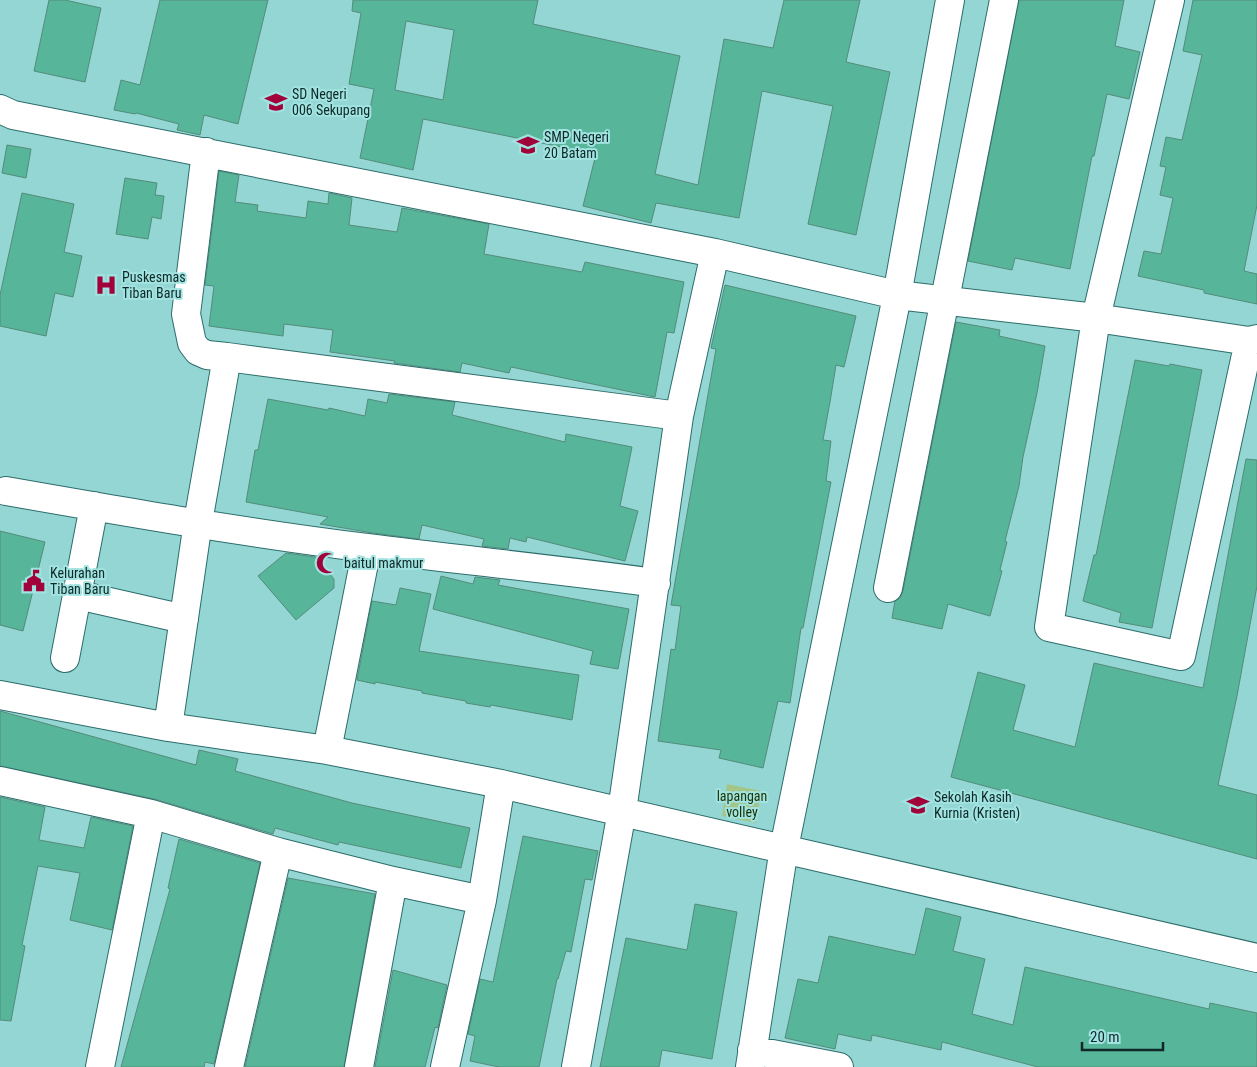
<svg xmlns="http://www.w3.org/2000/svg" width="1257" height="1067" font-family="'Roboto Condensed',sans-serif">
	<style>
		.green { fill: #a3c688 }
		.building { fill: #57b59a; stroke: #548c7b; fill-rule: evenodd }
		.lines { fill: none; stroke-linecap: round; stroke-linejoin: round }
		.minor-casing { stroke: #2c6d6b; stroke-width: 30 }
		.minor { stroke: #fff; stroke-width: 28 }
		.labels { text-anchor: middle; dominant-baseline: central; stroke-width: 4; stroke-linejoin: round; paint-order: stroke }
		.poi-label { font-size: 14px; fill: #0e2928; stroke: #a1e3e0; text-anchor: start }
		.park-label { font-size: 14px; fill: #1b3302; stroke: #a1e3e0 }
	</style>
	<rect width="100%" height="100%" fill="#94d6d3"/>
	<!-- green -->
	<path class="green" d="M727 784 761 791 756 823 722 816Z"/>
	<!-- building -->
	<path class="building" d="M49 0H65L101 8 85 82 34 71Z
		M160 0H268L238 124 204 115 200 135 177 130 179 124 136 113 135 114 114 110 121 80 140 85Z
		M353 0H538L533 24 680 56 655 174 698 185 724 39 773 48 784 0H860L846 62 890 72 856 235 808 224 833 106 762 91 739 218 656 203 651 223 583 206 596 154 423 119 413 170 360 158 374 89 349 84 361 13 352 11ZM406 21 454 30 443 100 395 90Z
		M1019 0H1124L1115 46 1140 52 1129 99 1107 94 1094 156H1092L1070 269 1015 258 1012 270 968 261Z
		M1193 0H1257V205L1244 271 1257 274V304L1204 293V290L1138 276 1144 251 1161 254 1173 198 1160 195 1166 167 1160 166 1166 137 1182 140 1202 55 1183 51Z
		M7 145 31 149 26 178 2 173Z
		M219 171 239 175 235 202 258 205 257 211 306 218 308 201 328 204 329 193 352 198 349 225 397 232 402 208 489 224 484 254 582 272 585 262 684 282 674 333 667 332 655 397 511 367 509 373 462 363 460 372 394 363 395 361 330 352 333 330 284 324 283 336 209 326 214 286 205 285Z
		M125 178 157 183 155 195 164 196 161 219 152 217 148 239 116 234Z
		M22 193 74 204 64 252 82 256 73 297 55 293 46 336 0 326V295Z
		M725 285 856 316 844 367 836 365 830 402 823 440 831 441 826 481 831 482 803 628H801L790 703 778 701 763 768 719 758 721 750 658 741 671 649 675 650 681 606 671 605 716 349 711 348Z
		M956 322 1000 330 999 336 1045 346 1037 393 1023 457 1019 486 1005 541 1007 542 1000 570 1002 571 990 616 948 604 942 629 892 618 895 601 900 598 903 591Z
		M1135 360 1169 366 1170 364 1202 370 1152 628 1119 622 1121 613 1083 601 1094 555H1096Z
		M389 394 455 402 452 415 565 442 566 434 632 447 620 506 638 511 625 561 527 537 526 542 510 538 508 549 482 546 484 539 422 525 419 539 373 533 320 524 328 517 246 502 255 450H258L268 399 328 410 329 408 365 416 368 399 387 403Z
		M1246 459 1257 460V586L1237 696 1218 785 1257 795V859L951 777 978 672 1025 685 1013 730 1075 747 1094 663 1203 688Z
		M0 531 45 542 23 631 0 625Z
		M286 553 315 557 334 579V588L296 620 258 576Z
		M441 576 473 584 475 577 500 580 498 585 629 609 618 669 590 664 593 651 433 609Z
		M400 588 431 594 419 651 579 675 572 720 491 705 490 707 466 703V701L422 693V691L375 682V684L357 680 372 601 396 605Z
		M0 711 196 765 199 750 238 759 235 771 352 803 470 828 461 868 339 842 338 845 275 828 273 834 154 799 0 766Z
		M0 797 45 807 39 840 84 848 91 817 133 826 112 930 70 920 80 873 38 866 22 945 25 946 11 1021 0 1020Z
		M523 836 598 851 592 880 585 879 571 952 566 951 558 979H557L539 1067H499L470 1061 475 1036 468 1034 480 979 493 982Z
		M179 839 260 863 214 1064 205 1062 204 1067H121L170 889 168 888Z
		M288 878 375 894 344 1067H245Z
		M695 904 737 912 712 1059 662 1050 659 1067H600L626 938 687 950Z
		M926 908 961 917 953 951 985 959 972 1014 1013 1025 1025 967 1209 1009 1210 1003 1257 1013V1067H1038L942 1042 941 1050 872 1035 871 1041 838 1034 835 1049 785 1038 798 979 818 983 829 936 915 955Z
		M393 970 447 985 438 1028 435 1027 425 1067H375Z"/>
	<g class="lines">
		<!-- minor casing -->
		<g class="minor-casing">
			<path id="minor" d="M1170 0 1096 318 1049 627 1181 656 1249 341
				M0 109 13 115 715 253 897 295 1096 318 1249 341 1257 339
				M206 152 186 314 192 343 198 351 207 355 227 357 679 416
				M6 491C126 512 246 533 367 548 463 560 560 570 656 583
				M888 588 1004 0
				M78 595 184 619
				M65 658 94 506
				M0 695 168 727 327 750 501 784 1257 958
				M168 727 198 522 227 357
				M327 750 367 548
				M0 781 151 814 278 852 393 881 482 900
				M752 1050 839 1067
				M100 1067 151 814
				M229 1067 278 852
				M359 1067 393 881
				M445 1067 482 900 501 784
				M576 1067 622 811 679 416 715 253
				M750 1067 784 848 896 301 950 0"/>
		</g>
		<!-- minor -->
		<use href="#minor" class="minor"/>
	</g>
	<!-- icons -->
	<defs>
		<g id="school-bare" transform="scale(1.725)"><path d="M0-5L7-2L0 1L-7-2ZM-4 1L0 2.5L4 1V4Q0 6-4 4Z" fill="#a1023a" stroke="#a1e3e0" stroke-width="2.5" paint-order="stroke"/></g>
		<g id="hospital-bare" transform="scale(1.725)"><path d="M-5-5h3v3.5h4V-5h3V5h-3V1.5h-4V5h-3Z" fill="#a1023a" stroke="#a1e3e0" stroke-width="2.5" paint-order="stroke"/></g>
		<g id="mosque-bare" transform="scale(1.725)"><path d="M3.5-4.9A6 6 0 1 0 3.5 4.9A5 5 0 1 1 3.5-4.9Z" fill="#a1023a" stroke="#a1e3e0" stroke-width="2.5" paint-order="stroke"/></g>
		<g id="civic-bare" transform="scale(1.725)"><path d="M-.6-6.5H3V-4.5H.6V-3L4-1V1h2V6H-6V1h2V-1L-.6-3ZM-1.2 2.5V6h2.4V2.5Z" fill="#a1023a" stroke="#a1e3e0" stroke-width="2.5" paint-order="stroke"/></g>
	</defs>
	<g fill-rule="evenodd">
		<use href="#school-bare" x="276" y="102"/>
		<use href="#school-bare" x="528" y="145"/>
		<use href="#hospital-bare" x="106" y="285"/>
		<use href="#mosque-bare" x="327" y="563"/>
		<use href="#civic-bare" x="34" y="581"/>
		<use href="#school-bare" x="918" y="805"/>
	</g>
	<g class="labels">
		<!-- poi labels -->
		<g class="poi-label">
			<text x="292" y="94">SD Negeri<tspan x="292" dy="16">006 Sekupang</tspan></text>
			<text x="544" y="137">SMP Negeri<tspan x="544" dy="16">20 Batam</tspan></text>
			<text x="122" y="277">Puskesmas<tspan x="122" dy="16">Tiban Baru</tspan></text>
			<text x="344" y="563">baitul makmur</text>
			<text x="50" y="573">Kelurahan<tspan x="50" dy="16">Tiban Baru</tspan></text>
			<text x="934" y="797">Sekolah Kasih<tspan x="934" dy="16">Kurnia (Kristen)</tspan></text>
		</g>
		<!-- park labels -->
		<g class="park-label">
			<text x="742" y="796">lapangan<tspan x="742" dy="16">volley</tspan></text>
		</g>
	</g>
	<!-- scale -->
	<path d="M1082 1042v8h81v-8" fill="none" stroke="#0e2928" stroke-width="2.5"/>
	<text x="1090" y="1042" font-size="15" fill="#0e2928" stroke="#a1e3e0" stroke-width="4" paint-order="stroke">20 m</text>
</svg>
